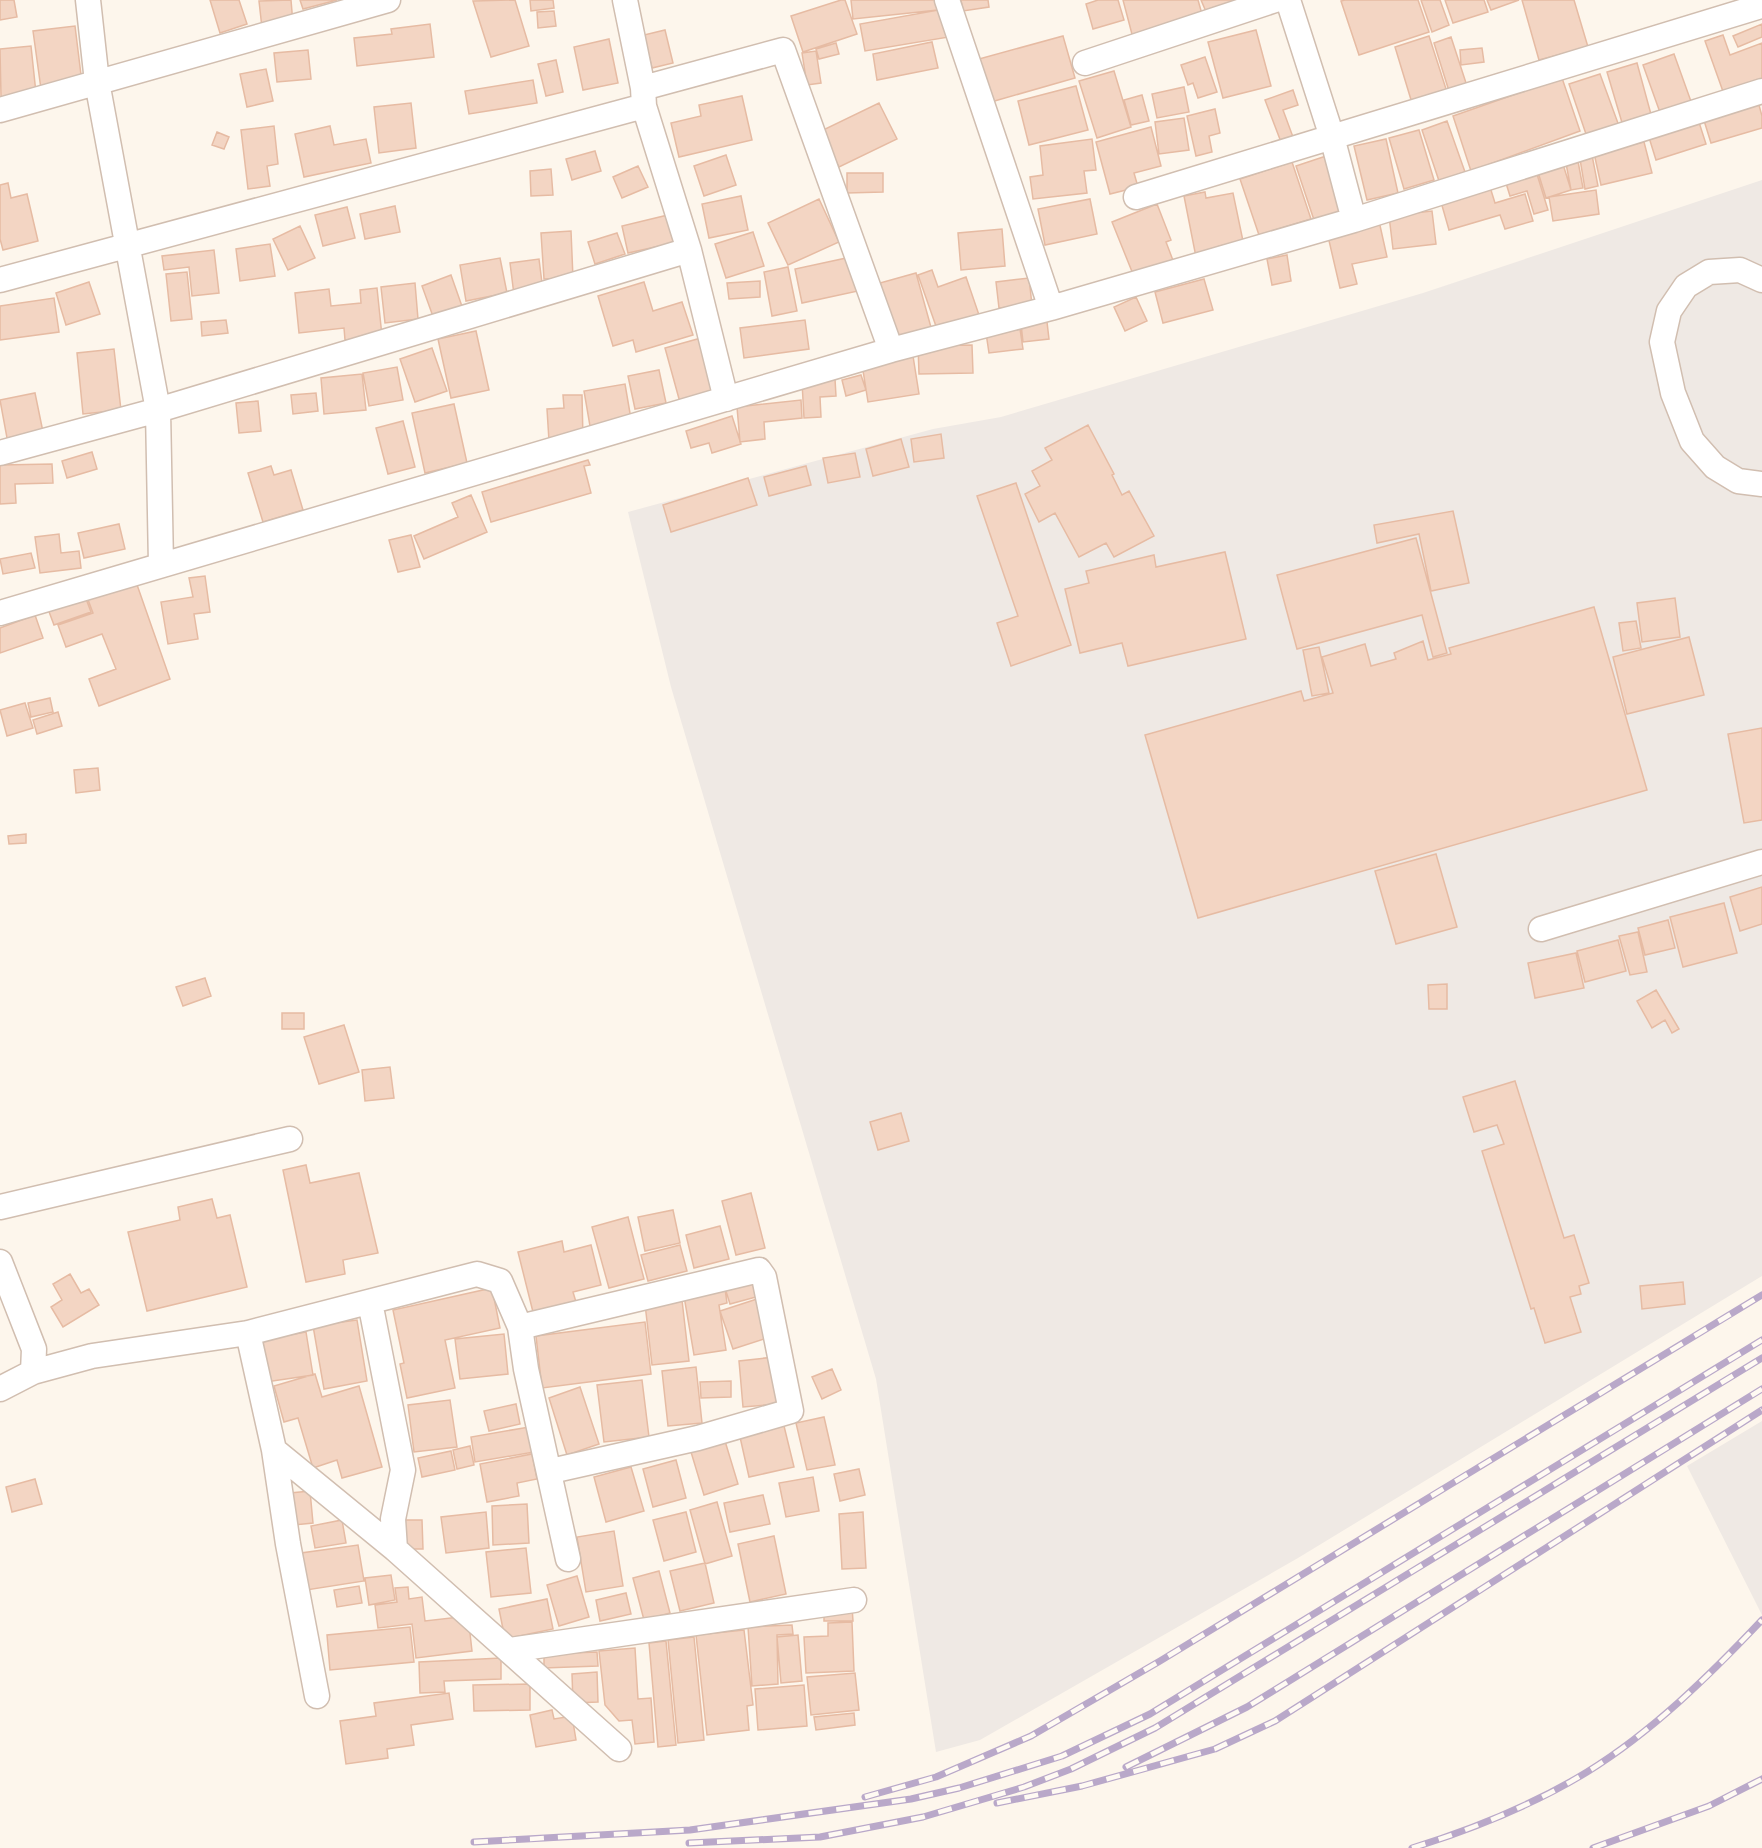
<svg xmlns="http://www.w3.org/2000/svg" width="1762" height="1848" font-family="'Work Sans',sans-serif">
	<style>
		.industrial { fill: #efe9e4 }
		.building { fill: #f3d5c3; stroke: #e6bba3; stroke-width: 1.5 }
		.lines { fill: none; stroke-linecap: round; stroke-linejoin: round }
		.minor-casing { stroke: #d1beb0; stroke-width: 27 }
		.minor { stroke: #fff; stroke-width: 24 }
		.rail-casing { stroke: #b9a8c9; stroke-width: 7 }
		.rail { stroke: #fffaf3; stroke-width: 4.5; stroke-dasharray: 14; stroke-linecap: butt }
	</style>
	<rect width="100%" height="100%" fill="#fdf6ec"/>
	<!-- industrial -->
	<path class="industrial" d="M1762 180V1276L1298 1558 980 1740 936 1752 876 1379 671 687 628 512 933 429 1001 417 1423 293Z
		M1762 1421V1615L1687 1466Z"/>
	<!-- building -->
	<path class="building" d="M0 0H14L17 17 0 20Z
		M210 0H239L247 24 220 33Z
		M291 0 293 24 262 28 259 1Z
		M300 0H337L303 9Z
		M515 0 529 46 491 57 473 1Z
		M530 0H553L554 8 531 11Z
		M841 0H845L857 34 803 52 791 16Z
		M851 0H937L938 10 853 19Z
		M961 0H988L989 7 963 11Z
		M1098 0H1118L1124 20 1093 29 1086 4Z
		M1123 0H1198L1204 21 1133 38Z
		M1201 0H1232L1234 3 1207 14Z
		M1345 0H1418L1429 32 1359 55 1341 1Z
		M1421 0H1440L1449 25 1432 32Z
		M1445 0H1484L1488 12 1453 23Z
		M1487 0H1519L1491 10Z
		M1522 0H1574L1588 47 1539 60Z
		M944 9 949 37 865 51 860 24Z
		M554 11 556 26 538 28 537 12Z
		M430 24 434 57 357 66 354 38 392 34 391 29Z
		M1762 24V37L1738 47 1733 36Z
		M75 26 82 83 41 89 33 31Z
		M665 30 673 63 652 68 644 35Z
		M1256 30 1271 86 1223 98 1208 42Z
		M1723 35 1730 55 1762 43V84L1725 97 1705 41Z
		M1063 36 1075 78 991 102 979 59Z
		M1429 36 1447 92 1412 103 1395 47Z
		M1451 37 1467 86 1449 91 1434 43Z
		M609 39 618 83 583 90 574 47Z
		M932 42 938 68 877 80 873 54Z
		M836 43 839 54 819 59 816 49Z
		M31 46 36 93 1 97 0 49Z
		M1482 48 1484 62 1461 65 1460 50Z
		M308 50 311 79 277 82 274 53Z
		M816 51 821 83 807 85 802 53Z
		M1674 54 1693 107 1662 118 1643 65Z
		M1205 57 1217 92 1198 98 1193 83 1188 85 1181 65Z
		M556 60 563 92 546 96 538 64Z
		M1637 63 1652 118 1623 126 1607 72Z
		M266 69 273 101 247 107 240 74Z
		M1114 71 1131 127 1097 138 1079 81Z
		M1600 74 1619 126 1587 137 1569 84Z
		M1562 78 1580 131 1471 171 1453 116Z
		M533 80 537 103 469 114 465 91Z
		M1076 86 1088 130 1029 145 1018 101Z
		M1184 87 1189 112 1157 118 1152 94Z
		M1293 90 1298 105 1283 110 1293 137 1281 142 1265 100Z
		M1142 95 1149 121 1131 125 1124 100Z
		M742 96 752 140 679 157 671 123 701 116 699 105Z
		M1757 98 1762 116V128L1711 143 1702 114Z
		M411 103 416 148 379 153 374 107Z
		M879 103 897 139 839 167 821 131Z
		M1215 109 1220 133 1209 136 1212 152 1196 156 1187 116Z
		M1697 116 1706 144 1656 160 1647 131Z
		M1184 118 1189 150 1159 154 1155 122Z
		M1447 121 1465 172 1439 181 1422 130Z
		M274 126 278 164 267 166 270 186 248 189 241 130Z
		M330 126 334 145 366 139 371 163 304 177 295 134Z
		M1151 127 1161 166 1134 173 1138 187 1110 194 1096 142Z
		M1419 130 1434 180 1404 189 1389 138Z
		M217 132 229 137 224 149 212 145Z
		M1092 139 1096 170 1084 171 1087 193 1033 199 1030 177 1043 175 1040 146Z
		M1386 139 1398 193 1367 200 1354 146Z
		M1644 142 1652 173 1601 185 1594 153Z
		M1591 150 1598 186 1585 189 1579 153Z
		M595 151 601 171 572 180 566 159Z
		M1332 154 1343 214 1315 223 1296 166Z
		M726 155 736 185 704 196 694 166Z
		M1577 156 1583 188 1571 190 1565 158Z
		M1562 161 1571 190 1546 198 1537 169Z
		M1292 162 1311 219 1259 235 1240 179Z
		M638 166 648 187 622 198 613 177Z
		M551 169 553 195 531 196 530 171Z
		M1536 171 1548 210 1534 214 1527 191 1510 196 1505 180Z
		M847 173H883V192L847 193Z
		M8 183 11 198 27 194 38 241 3 250 0 239V185Z
		M1490 187 1495 203 1525 194 1533 221 1505 229 1500 215 1449 230 1441 202Z
		M1596 190 1599 214 1553 221 1549 197Z
		M1205 192 1206 198 1233 193 1243 241 1219 246 1220 252 1196 257 1184 196Z
		M741 196 748 230 709 238 702 204Z
		M819 199 839 242 788 265 768 223Z
		M1090 199 1097 234 1045 245 1038 209Z
		M1157 204 1171 240 1166 242 1174 263 1135 279 1112 222Z
		M395 206 400 232 365 239 360 214Z
		M347 207 355 238 323 246 315 215Z
		M1432 211 1436 244 1393 249 1389 216Z
		M672 214 678 242 628 253 622 226Z
		M1379 221 1387 257 1352 264 1357 284 1340 288 1327 232Z
		M300 226 315 258 288 270 273 239Z
		M1002 229 1005 266 961 270 958 233Z
		M571 231 573 278 544 279 541 233Z
		M753 232 764 266 726 278 715 244Z
		M617 233 625 254 595 264 588 242Z
		M270 244 275 276 240 281 236 249Z
		M214 250 219 293 192 296 189 267 164 270 162 256Z
		M1287 255 1291 281 1272 285 1267 259Z
		M851 257 858 291 802 303 795 269Z
		M500 258 507 293 466 301 460 265Z
		M539 259 543 291 514 295 510 263Z
		M788 267 797 311 772 316 764 272Z
		M932 270 938 287 966 277 979 315 937 329 918 275Z
		M187 272 192 319 171 321 166 274Z
		M916 273 932 331 896 341 880 283Z
		M451 275 464 312 435 322 422 286Z
		M1029 278 1032 305 999 308 996 282Z
		M1204 279 1213 310 1163 323 1155 292Z
		M760 281V297L729 299 727 283Z
		M89 282 100 314 66 325 56 293Z
		M644 282 653 311 682 302 693 335 636 352 633 340 613 346 598 296Z
		M415 283 418 319 385 323 381 287Z
		M377 288 382 336 345 340 344 328 299 333 295 293 329 289 331 306 361 303 360 290Z
		M1136 297 1147 321 1125 331 1114 307Z
		M54 298 59 332 0 340V306Z
		M226 320 228 333 202 336 201 322Z
		M805 320 809 349 744 358 740 328Z
		M1047 322 1049 339 1023 342 1021 324Z
		M1020 329 1023 349 989 353 986 333Z
		M476 331 489 390 451 398 438 339Z
		M701 338 717 396 681 406 665 348Z
		M972 345 973 373 919 374 918 346Z
		M432 348 447 391 415 402 400 359Z
		M114 349 121 410 83 414 77 353Z
		M913 356 919 394 868 402 862 364Z
		M397 367 403 400 369 406 363 373Z
		M659 370 666 403 635 409 628 376Z
		M362 374 366 410 324 414 321 378Z
		M861 375 866 390 846 396 842 380Z
		M835 379 836 396 820 397 821 417 804 418 802 382Z
		M625 384 632 425 591 432 584 391Z
		M35 393 43 432 7 438 0 400Z
		M316 393 318 411 293 414 291 395Z
		M563 395H582L583 439 549 441 547 409 564 408Z
		M801 400 802 418 764 422 765 439 740 442 737 407Z
		M258 401 261 431 239 433 236 403Z
		M454 404 467 463 425 473 412 413Z
		M732 416 741 444 712 453 709 443 691 448 686 431Z
		M403 421 415 467 388 474 376 428Z
		M1088 425 1114 474 1112 475 1122 495 1129 491 1154 536 1114 557 1106 543 1079 557 1055 513 1039 522 1025 494 1040 486 1032 471 1052 460 1045 448Z
		M941 434 944 458 914 462 911 439Z
		M901 439 909 467 873 476 866 449Z
		M92 452 97 469 67 478 62 461Z
		M855 453 860 477 828 483 823 458Z
		M588 460 590 465 584 466 591 493 491 522 482 492Z
		M52 464 53 483 15 484 16 503 0 504V465Z
		M271 466 274 475 291 470 303 510 263 522 248 473Z
		M806 466 811 485 769 496 764 477Z
		M748 478 757 505 671 532 663 505Z
		M1016 483 1071 645 1011 666 997 623 1018 616 977 496Z
		M471 495 487 532 424 559 414 536 458 517 452 503Z
		M1453 511 1469 583 1431 591 1419 534 1377 543 1374 525Z
		M119 524 125 549 84 558 78 533Z
		M59 534 61 553 79 551 81 568 40 573 35 537Z
		M411 535 420 567 398 572 389 540Z
		M1416 538 1447 653 1433 657 1422 615 1297 649 1277 575Z
		M1225 552 1246 639 1128 666 1122 643 1080 653 1065 589 1089 583 1086 571 1154 555 1156 567Z
		M31 553 35 568 3 574 0 559Z
		M205 576 210 612 194 614 198 639 168 644 161 602 193 597 189 578Z
		M135 579 170 679 99 706 89 679 116 669 102 634 66 647 58 625 93 613 87 597Z
		M85 596 91 612 54 625 48 609Z
		M1675 598 1680 637 1642 642 1637 603Z
		M1594 607 1647 790 1198 918 1145 735 1301 691 1304 701 1333 693 1322 657 1365 644 1371 666 1396 659 1394 653 1423 641 1428 660 1451 654 1449 648Z
		M35 615 43 638 0 653V628Z
		M1636 621 1641 648 1623 651 1619 623Z
		M1689 637 1704 695 1627 714 1613 657Z
		M1319 647 1329 693 1312 696 1303 650Z
		M50 698 53 712 31 717 28 703Z
		M25 703 33 728 7 736 0 710Z
		M58 712 62 726 37 734 33 720Z
		M1762 728V820L1744 823 1728 734Z
		M98 768 100 790 76 793 74 770Z
		M26 834V843L9 844 8 836Z
		M1436 854 1457 927 1396 944 1375 871Z
		M1762 887V924L1740 931 1730 897Z
		M1724 903 1737 953 1683 967 1670 917Z
		M1668 920 1675 948 1645 955 1638 928Z
		M1638 932 1647 972 1630 975 1619 936Z
		M1618 940 1626 971 1585 982 1577 951Z
		M1576 953 1584 988 1535 998 1528 963Z
		M205 978 211 996 183 1006 176 987Z
		M1447 984V1009H1429L1428 985Z
		M1656 990 1679 1029 1672 1033 1665 1020 1652 1028 1637 1001Z
		M282 1013H304V1029H282Z
		M344 1025 359 1072 319 1084 304 1037Z
		M390 1067 394 1098 365 1101 362 1070Z
		M1515 1081 1564 1238 1574 1235 1589 1283 1579 1286 1581 1294 1570 1297 1581 1332 1545 1343 1534 1308 1531 1309 1482 1151 1504 1144 1497 1125 1474 1132 1463 1097Z
		M901 1113 909 1141 878 1150 870 1122Z
		M306 1165 310 1183 359 1173 378 1253 343 1260 345 1274 306 1282 283 1170Z
		M751 1193 765 1248 736 1255 722 1201Z
		M212 1199 217 1218 230 1215 247 1287 147 1311 128 1232 180 1220 178 1207Z
		M673 1210 680 1243 645 1251 638 1217Z
		M628 1217 644 1279 609 1288 592 1227Z
		M720 1226 729 1259 694 1268 686 1235Z
		M562 1241 564 1252 591 1245 601 1285 573 1292 576 1302 533 1312 518 1252Z
		M680 1245 687 1271 648 1281 641 1255Z
		M70 1274 81 1293 89 1289 99 1305 63 1327 51 1307 62 1300 53 1284Z
		M752 1281 756 1297 730 1304 725 1288Z
		M1683 1282 1685 1304 1642 1309 1640 1286Z
		M492 1288 500 1328 445 1340 455 1388 407 1398 400 1364 404 1363 393 1310Z
		M725 1289 727 1303 719 1305 726 1350 694 1355 684 1296Z
		M757 1299 770 1337 733 1349 720 1311Z
		M682 1300 689 1361 652 1365 645 1304Z
		M357 1320 367 1381 324 1389 313 1326Z
		M645 1322 651 1374 542 1388 536 1336Z
		M306 1332 313 1375 266 1382 259 1340Z
		M504 1334 508 1374 460 1379 455 1339Z
		M774 1357 778 1404 743 1407 739 1361Z
		M696 1367 702 1423 668 1426 662 1371Z
		M832 1369 841 1390 822 1399 812 1377Z
		M315 1374 322 1397 359 1386 382 1467 342 1478 337 1460 313 1468 298 1418 284 1422 274 1386Z
		M642 1380 649 1437 604 1442 597 1385Z
		M731 1381V1397L701 1398 700 1382Z
		M580 1387 599 1444 567 1455 549 1398Z
		M450 1400 457 1447 414 1452 408 1405Z
		M516 1404 520 1424 489 1431 484 1411Z
		M824 1417 835 1465 807 1470 796 1423Z
		M784 1426 794 1467 749 1477 740 1437Z
		M529 1427 534 1452 475 1462 471 1437Z
		M725 1441 738 1484 704 1495 691 1452Z
		M470 1446 474 1465 457 1469 453 1450Z
		M451 1451 455 1470 422 1477 418 1458Z
		M532 1454 537 1479 517 1483 519 1496 487 1502 480 1464Z
		M676 1460 686 1498 653 1507 643 1469Z
		M631 1467 644 1511 606 1522 594 1477Z
		M859 1469 865 1495 840 1501 834 1474Z
		M813 1477 819 1511 786 1517 779 1483Z
		M35 1479 42 1504 12 1512 6 1487Z
		M310 1491 313 1523 294 1525 290 1493Z
		M763 1495 770 1524 730 1532 724 1503Z
		M717 1502 732 1556 705 1564 690 1510Z
		M527 1504 529 1543 493 1545 492 1506Z
		M486 1512 489 1548 446 1553 441 1517Z
		M686 1512 696 1552 664 1561 653 1520Z
		M863 1512 866 1568 842 1569 839 1514Z
		M342 1520 346 1543 315 1548 311 1526Z
		M401 1520H422L423 1549H402Z
		M614 1531 623 1586 586 1592 577 1537Z
		M774 1536 786 1594 750 1602 738 1544Z
		M358 1545 364 1581 300 1591 294 1554Z
		M526 1548 531 1593 491 1597 486 1552Z
		M705 1563 714 1603 680 1611 670 1571Z
		M659 1571 670 1613 644 1620 633 1578Z
		M391 1575 395 1600 369 1605 365 1578Z
		M577 1576 589 1617 559 1626 547 1585Z
		M359 1586 362 1603 337 1607 334 1590Z
		M408 1587 409 1599 422 1597 425 1621 468 1616 472 1651 416 1658 412 1624 378 1628 375 1605 397 1602 395 1588Z
		M626 1593 631 1614 600 1621 596 1600Z
		M547 1599 553 1629 505 1639 499 1609Z
		M852 1607 853 1621H824V1608Z
		M852 1622 854 1671 806 1673 804 1637 828 1636V1623Z
		M792 1625 793 1634 777 1635 778 1684 752 1686 748 1627Z
		M410 1627 414 1662 330 1670 327 1635Z
		M744 1630 753 1705 747 1706 749 1730 707 1735 696 1635Z
		M798 1635 802 1681 781 1683 777 1637Z
		M694 1637 704 1740 678 1743 668 1640Z
		M666 1641 676 1745 658 1747 649 1643Z
		M635 1648 638 1699 651 1698 654 1742 635 1744 632 1720 619 1721 605 1705 599 1651Z
		M597 1652 598 1666 544 1668V1654Z
		M501 1658V1679L444 1681 445 1692 420 1693 419 1662Z
		M597 1672 598 1702 573 1703 572 1674Z
		M855 1673 859 1710 811 1715 807 1677Z
		M530 1684V1710L474 1711 473 1685Z
		M804 1685 807 1726 758 1730 755 1689Z
		M449 1693 453 1719 411 1725 414 1745 387 1749 388 1758 346 1764 340 1721 376 1716 374 1703Z
		M552 1710 554 1719 572 1716 576 1740 536 1747 530 1715Z
		M854 1713 855 1725 816 1730 814 1717Z"/>
	<g class="lines">
		<!-- minor casing -->
		<g class="minor-casing">
			<path id="minor" d="M88 0 97 82 158 410 161 565
				M947 0 1051 308
				M1288 0 1332 137 1761 6
				M1085 63 1275 0
				M643 88 783 50 891 350
				M0 110 388 0
				M1136 197 1332 137 1354 220
				M689 250 726 399
				M0 280 644 106 643 88 625 0
				M1762 280 1740 270 1709 272 1686 286 1669 311 1662 342 1673 393 1692 441 1715 467 1738 481 1762 484
				M0 453 158 410 689 250 644 106
				M0 613 891 350 1051 308 1354 220 1762 91
				M1541 929 1762 862
				M0 1207 290 1139
				M0 1262 34 1349 33 1372 0 1389
				M370 1302 403 1470 393 1519 395 1549
				M520 1327 759 1270 764 1277 791 1411 698 1438 551 1471
				M248 1333 274 1450 288 1544 317 1696
				M33 1372 92 1356 248 1333 477 1274 500 1281 520 1327 526 1369 568 1559
				M274 1450 395 1549 619 1749
				M510 1650 854 1600"/>
		</g>
		<!-- minor -->
		<use href="#minor" class="minor"/>
		<!-- rail casing -->
		<g class="rail-casing">
			<path id="rail" d="M1126 1767 1247 1707 1762 1389
				M865 1797 936 1777 1031 1736 1160 1661 1762 1295
				M997 1803 1082 1786 1215 1749 1275 1721 1762 1410
				M474 1842 690 1830 911 1799 959 1788 1062 1756 1150 1714 1762 1340
				M689 1843 820 1837 923 1817 1024 1787 1071 1769 1155 1728 1762 1358
				M1412 1848C1473 1829 1533 1805 1587 1772 1652 1732 1710 1675 1762 1620
				M1593 1848 1709 1806 1762 1779"/>
		</g>
		<!-- rail -->
		<use href="#rail" class="rail"/>
	</g>
</svg>
